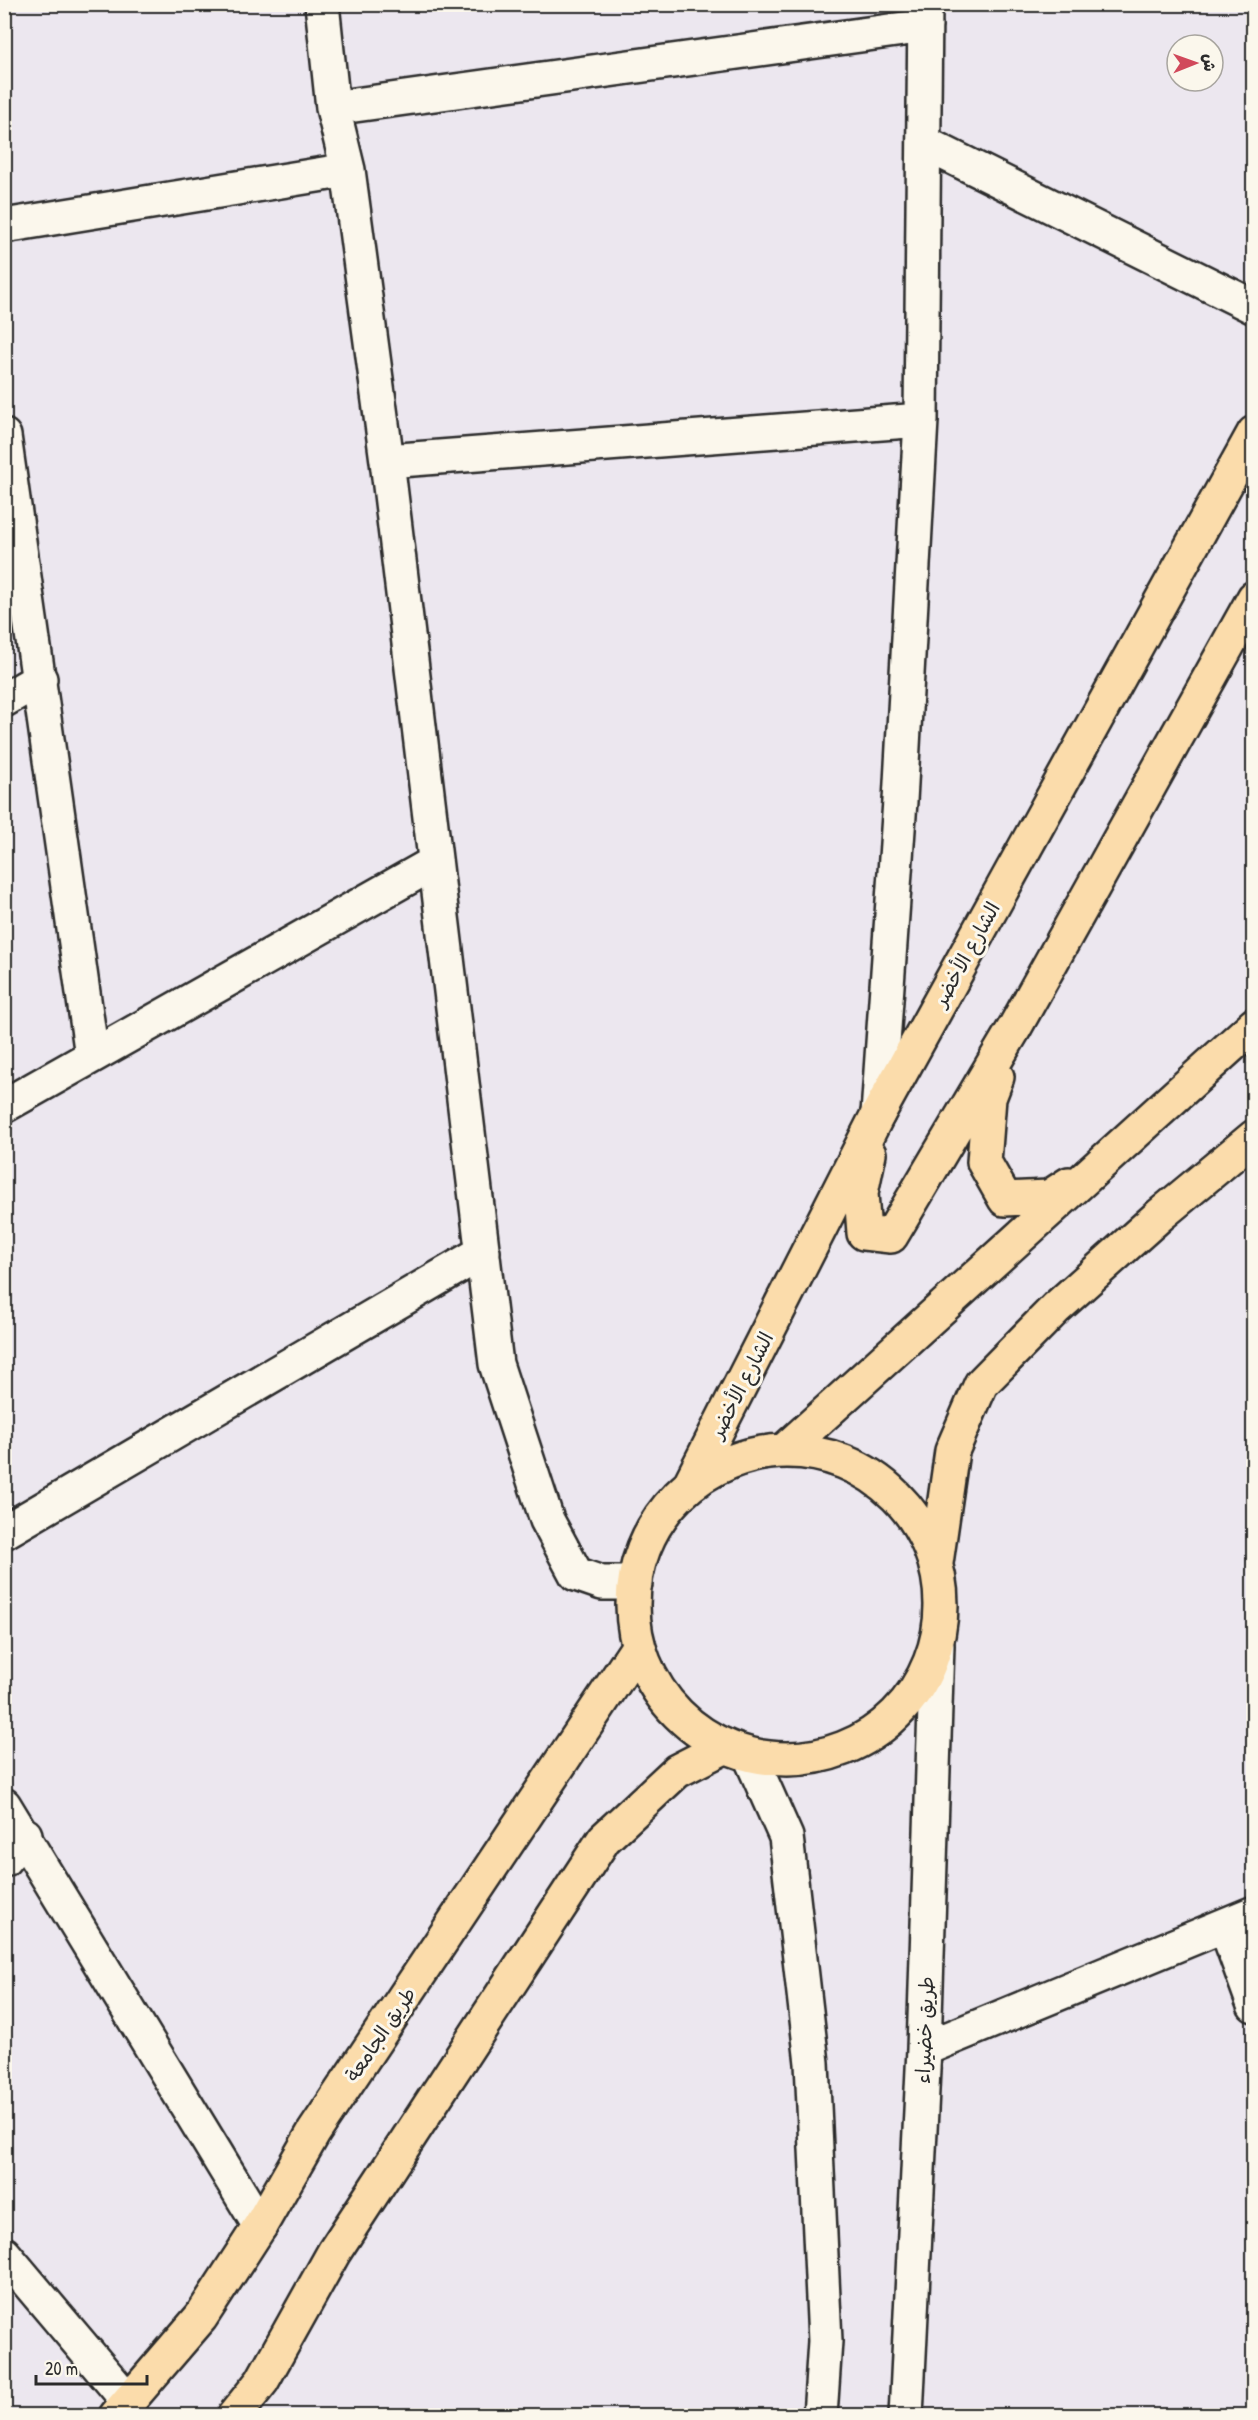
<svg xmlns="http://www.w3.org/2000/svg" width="1258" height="2420" font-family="'Patrick Hand','Playpen Sans Arabic',sans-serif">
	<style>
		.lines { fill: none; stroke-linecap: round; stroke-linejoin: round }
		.minor-casing { stroke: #2b2b2b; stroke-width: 38 }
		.major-casing { stroke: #2b2b2b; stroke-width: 38 }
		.minor { stroke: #fbf7ec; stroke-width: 33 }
		.major { stroke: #fbdcab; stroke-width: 33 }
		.labels { text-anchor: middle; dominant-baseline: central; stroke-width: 6; stroke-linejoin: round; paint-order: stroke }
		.street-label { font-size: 20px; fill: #2b2b2b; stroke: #fbf7ec }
	</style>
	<rect width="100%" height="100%" fill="#ece7ef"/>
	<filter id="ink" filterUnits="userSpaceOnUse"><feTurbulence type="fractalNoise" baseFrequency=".0167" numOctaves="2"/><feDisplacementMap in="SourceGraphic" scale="12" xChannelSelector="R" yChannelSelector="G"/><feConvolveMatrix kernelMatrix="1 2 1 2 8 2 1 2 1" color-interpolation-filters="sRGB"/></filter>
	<g filter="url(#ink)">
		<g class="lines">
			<!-- minor casing -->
			<g class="minor-casing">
				<path id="minor" d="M322 4 333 108 348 170 387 461 496 1364 547 1520 576 1574 602 1583H635
					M333 108 925 26
					M924 143 1254 307
					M4 226 348 170
					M4 436 92 1056
					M387 461 921 420
					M4 700 40 679
					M4 1106 434 863
					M878 1114 900 801 921 420 925 4
					M4 1532 483 1252
					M750 1756 786 1837 812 2063 825 2341 820 2416
					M4 1805 260 2226
					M4 1860 25 1835
					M1225 1925 1254 2005
					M924 2049 1254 1913
					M4 2254 129 2402
					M906 2416 924 2049 937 1645"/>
			</g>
			<!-- major casing -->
			<g class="major-casing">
				<path id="major" d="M997 1077 989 1098 984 1162 1005 1199 1049 1197 1069 1184
					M869 1154 861 1193 864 1233 891 1236 1015 1027 1254 598
					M786 1449 1254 1025
					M633 1605a154 154 0 1 1 308 0a154 154 0 1 1-308 0Z
					M691 1482 878 1114 1254 433
					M936 1563 952 1451 981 1384 1056 1308 1160 1215 1254 1137
					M116 2416 201 2317 260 2226 314 2132 638 1647
					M234 2416 262 2381 334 2252 604 1839 677 1771 724 1747"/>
			</g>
			<!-- minor -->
			<use href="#minor" class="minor"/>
			<!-- major -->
			<use href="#major" class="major"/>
		</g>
	</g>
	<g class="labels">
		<!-- street labels -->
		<g class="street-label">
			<text transform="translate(966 954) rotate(-61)">الشارع الأخضر</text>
			<text transform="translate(741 1385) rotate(-63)">الشارع الأخضر</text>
			<text transform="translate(924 2030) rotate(-88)">طريق خضيراء</text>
			<text transform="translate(380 2034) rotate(-56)">طريق الجامعة</text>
		</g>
	</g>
	<!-- margin -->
	<rect width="1258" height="2420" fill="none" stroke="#fbf7ec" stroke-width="24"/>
	<rect x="12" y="12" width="1234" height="2396" fill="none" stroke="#2b2b2b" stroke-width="2" filter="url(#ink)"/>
	<!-- north arrow -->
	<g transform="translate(1195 63) rotate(89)"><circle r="28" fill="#fbf7ec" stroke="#a8a59f" stroke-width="1.5"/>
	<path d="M0-4.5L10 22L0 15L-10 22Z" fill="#d1495b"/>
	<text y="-9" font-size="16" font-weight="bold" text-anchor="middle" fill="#2b2b2b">ش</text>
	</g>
	<!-- scale -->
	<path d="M36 2375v9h111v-9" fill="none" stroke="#2b2b2b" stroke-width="3"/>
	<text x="45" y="2375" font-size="18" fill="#2b2b2b" stroke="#fbf7ec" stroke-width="4.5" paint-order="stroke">20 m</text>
</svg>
